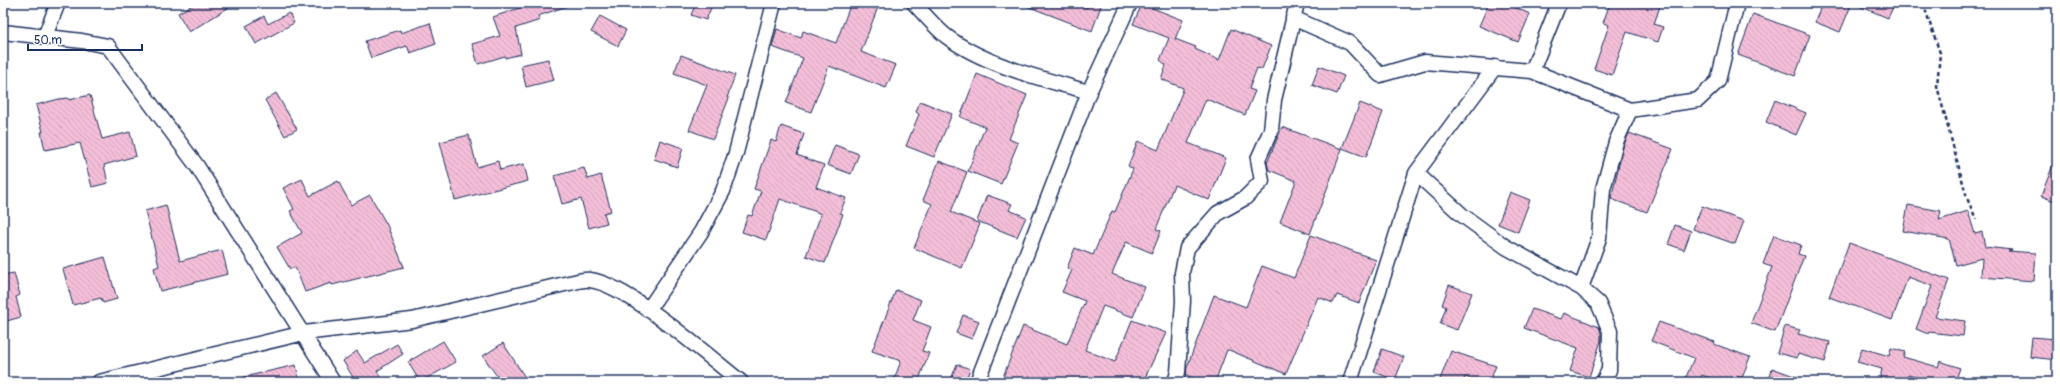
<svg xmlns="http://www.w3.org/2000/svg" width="2060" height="385" font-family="Pangolin,sans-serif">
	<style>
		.building { fill: url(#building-back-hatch); stroke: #1b2f5e }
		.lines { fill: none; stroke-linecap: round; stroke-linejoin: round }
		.minor-casing { stroke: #1b2f5e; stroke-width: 17 }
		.path { stroke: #1b2f5e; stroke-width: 2.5; stroke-dasharray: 4 3; stroke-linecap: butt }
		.minor { stroke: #fff; stroke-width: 14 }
	</style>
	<defs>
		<pattern id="building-back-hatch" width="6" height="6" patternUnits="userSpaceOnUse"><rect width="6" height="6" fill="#f4bed8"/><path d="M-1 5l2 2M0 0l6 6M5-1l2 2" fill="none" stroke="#d1a4bc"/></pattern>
	</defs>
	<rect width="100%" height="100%" fill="#fff"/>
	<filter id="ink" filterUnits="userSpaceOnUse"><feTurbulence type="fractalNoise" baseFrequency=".025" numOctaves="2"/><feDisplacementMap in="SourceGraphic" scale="8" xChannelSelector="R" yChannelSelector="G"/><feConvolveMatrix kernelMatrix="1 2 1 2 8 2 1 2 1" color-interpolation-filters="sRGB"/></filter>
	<g filter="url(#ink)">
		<!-- building -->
		<path class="building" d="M196 3H236L189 32 178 13Z
			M534 3H570V5L538 16 540 20 516 28 521 54 505 58V56L478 64 472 44 500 36 493 17Z
			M696 3H713L706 20 691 15Z
			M851 3H865L878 7 861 52 896 65 886 88 829 66 811 112 786 103 803 58 772 47 777 29 801 38 803 31 836 43Z
			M1019 3H1072L1087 8 1089 3H1102L1092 31Z
			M1489 3H1505L1530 14 1518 42 1479 26Z
			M1610 3H1661L1654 24 1663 27 1658 42 1627 32 1612 75 1594 69 1609 25 1603 23Z
			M1822 3H1895L1888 18 1852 3 1840 32 1815 22Z
			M1142 4 1183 20 1175 39 1196 47 1195 49 1219 60 1231 29 1271 46 1262 69 1257 68 1249 89 1255 91 1245 115 1206 99 1188 143 1226 158 1209 200 1174 185 1156 229 1161 231 1152 253 1126 242 1112 274 1145 287 1133 317 1103 306 1085 350 1115 362 1132 320 1166 333 1143 382H1111L1100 378 1097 382 1084 377 1081 382H1001L1023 326 1067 344 1085 301 1062 292 1072 270 1067 268 1075 248 1093 255 1112 211 1115 212 1133 169 1128 166 1138 141 1158 150 1183 90V88L1161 79 1166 65 1160 60 1169 38 1133 24Z
			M289 13 294 23 256 44 246 26 264 16 268 24Z
			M1753 14 1810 35 1795 76 1738 55Z
			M600 16 626 30 618 46 591 32Z
			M430 23 436 44 410 53 407 46 371 58 365 41 400 30 401 33Z
			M681 55 735 75 727 98H729L713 139 689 130 707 85 674 73Z
			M548 59 554 80 526 87 521 65Z
			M1319 66 1344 76 1337 94 1312 85Z
			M977 74 1027 95 1009 139 1018 143 1001 184 968 171 985 127 960 117Z
			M276 93 297 129 285 136 265 100Z
			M90 95 102 139 130 132 136 156 104 165 108 183 92 187 80 143 45 150 41 132H43L36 105 59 99 68 98 69 100Z
			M1775 100 1806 113 1796 135 1766 122Z
			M920 101 952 114 934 157 906 146 919 114 916 112Z
			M1360 103 1383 112 1366 157 1342 148Z
			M781 126 804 134 797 155 824 165 816 187 846 198 840 213 843 214 825 263 806 256 821 214 814 211 780 199 766 240 742 232 748 215 752 216 761 191 754 189 771 140 776 142Z
			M1282 127 1342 149 1310 234 1280 222 1296 181 1269 170 1267 163Z
			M1629 133 1673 149 1647 212 1611 199 1623 147Z
			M469 135 477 167 498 161 500 170 524 164 528 181 455 200 440 142Z
			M660 140 683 148 677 167 654 159Z
			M835 145 859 154 851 174 827 165Z
			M2056 157 2057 158V202L2041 196Z
			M939 161 967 172 951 212 980 224 962 268 914 248 932 204 923 200Z
			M584 168 588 179 601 175 611 211 604 213 607 223 589 228 581 199 562 204 554 176Z
			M302 179 310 196 338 181 351 205 370 195 387 225 404 267 332 285 331 283 305 292 295 267 290 269 277 247 302 233 290 211 294 209 283 188Z
			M1510 192 1530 200 1518 232 1498 224Z
			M987 195 1012 204 1009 210 1026 217 1017 237 977 221Z
			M166 205 180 261 222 250 228 274 160 291 154 268 159 266 145 211Z
			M1908 205 1941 211 1939 220 1968 211 1975 234 1982 232 1985 247 2012 250 2008 251 2036 253 2034 281 1981 277 1982 258 1956 265 1949 239 1903 231Z
			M1702 206 1744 221 1735 244 1693 229Z
			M1675 225 1691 231 1684 250 1668 244Z
			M1311 235 1376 260 1359 303 1337 295 1333 303 1318 297 1286 374 1229 350H1227L1215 382H1203L1186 375 1187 367 1214 295 1246 307 1262 266 1294 278Z
			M1774 235 1801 245 1798 254 1804 256 1775 332 1751 323 1772 267 1763 264Z
			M1849 243 1949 280 1935 317 1965 321 1963 336 1929 332 1928 334 1916 329 1932 286 1908 277 1892 320 1829 297Z
			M105 257 117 299 103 303 101 298 73 305 63 269Z
			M14 273 20 295 16 297 21 317 3 322V275Z
			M1449 285 1472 293 1457 330 1440 324 1446 307 1442 305Z
			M896 290 921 300 913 320 931 327 922 351 929 353 918 382H893L901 361 872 351Z
			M1532 309 1561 319 1564 313 1599 327 1601 333V341L1589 377 1570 371 1578 348 1524 328Z
			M963 315 979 321 972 339 956 333Z
			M1659 322 1715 342 1714 344 1750 357 1742 378 1736 376 1733 382H1720L1702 375 1699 382H1684L1694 358 1651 341Z
			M1785 326 1800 330 1798 334 1830 342 1825 362 1798 354 1797 358 1777 353Z
			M2032 337 2057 339V360L2030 357Z
			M443 341 456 362 420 382 408 362Z
			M503 343 528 382H501L483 356Z
			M397 344 403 354 377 371 384 382H356L343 361 357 351 365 363Z
			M1862 348 1889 356 1891 348 1905 352 1903 357 1938 367 1940 361 1960 368 1955 382H1932L1908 375 1907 382H1879L1882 369 1857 362Z
			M1382 349 1404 357 1395 380 1374 372Z
			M1451 351 1496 366 1489 382H1479L1465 377 1463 382H1439Z
			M957 364 970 369 965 382H950Z
			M296 365 299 380 291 382H244V377Z
			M1772 368 1805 380V382H1767Z"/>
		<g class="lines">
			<!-- minor casing -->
			<g class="minor-casing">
				<path id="minor" d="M914 3C924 14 935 27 946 36 984 65 1043 79 1089 92
					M1293 18 1350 43 1380 75 1425 62 1532 71 1630 110
					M3 32 82 41 108 46 197 166 333 382
					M45 36 58 3
					M1532 71 1559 3
					M1416 173 1462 215 1506 247 1581 288 1598 303 1610 331 1609 370 1603 382
					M1581 288 1599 238 1603 189 1616 142 1630 110 1698 100 1718 81 1737 3
					M648 310 701 232 723 191 736 153 774 3
					M99 382 304 333 412 320 569 283C575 282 584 279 590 280 627 284 709 357 741 382
					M977 382 1089 92 1130 3
					M1175 382 1178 372 1183 301 1182 273 1187 248 1218 213 1245 198 1262 181 1258 159 1271 130 1274 100 1297 3
					M1350 382 1416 173 1495 67"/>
			</g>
			<!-- path -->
			<path class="path" d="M1923 3 1940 53 1937 86 1967 198 1976 219"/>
			<!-- minor -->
			<use href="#minor" class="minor"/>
		</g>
	</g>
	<!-- margin -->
	<rect width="2060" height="385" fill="none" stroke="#fff" stroke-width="16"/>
	<rect x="8" y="8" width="2044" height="369" fill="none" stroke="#1b2f5e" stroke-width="1.5" filter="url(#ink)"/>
	<!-- scale -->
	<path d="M28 44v6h114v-6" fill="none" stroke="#1b2f5e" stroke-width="2"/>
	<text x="34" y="44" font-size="12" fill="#1b2f5e" stroke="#ffffff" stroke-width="3" paint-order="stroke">50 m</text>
</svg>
